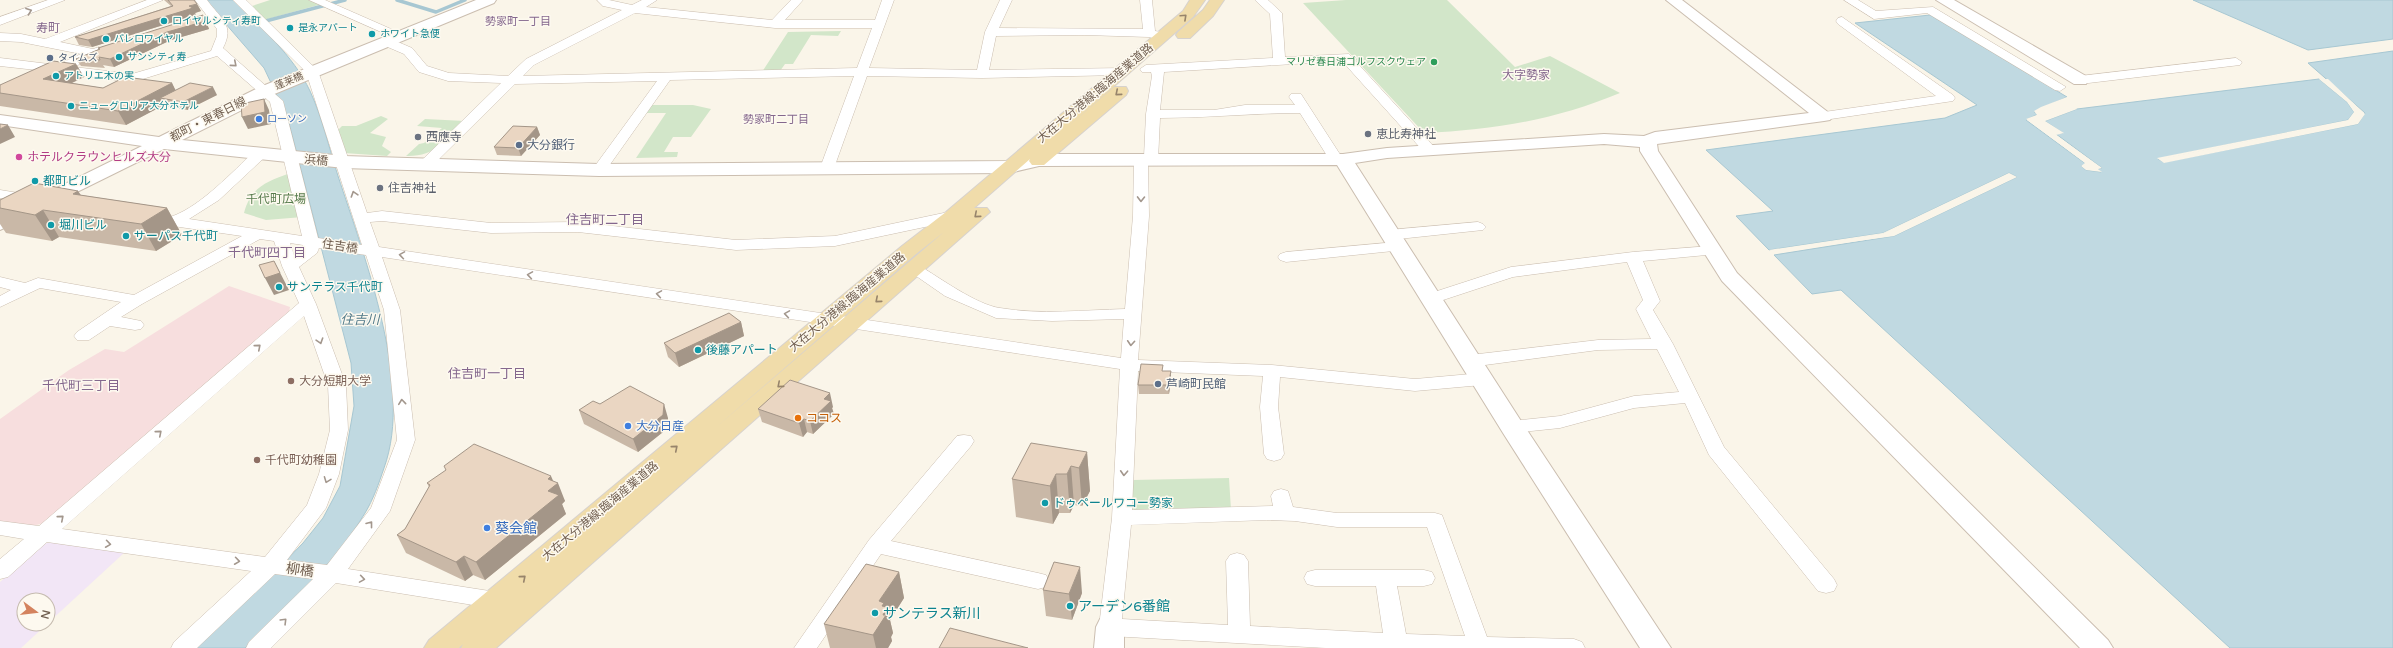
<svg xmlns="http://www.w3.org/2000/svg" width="2393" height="648" font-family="'Varela Round','Noto Sans JP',sans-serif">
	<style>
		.education { fill: #f2e6f6 }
		.medical { fill: #f7dede }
		.green { fill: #d2e6c9 }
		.water { fill: #c0d9e1; stroke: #a7c7d2 }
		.pier { fill: #faf5e9 }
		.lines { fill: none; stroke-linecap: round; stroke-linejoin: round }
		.stream { stroke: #a7c7d2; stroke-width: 3.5 }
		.minor-casing { stroke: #cbbeb0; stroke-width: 1 }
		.tertiary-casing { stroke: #cbbeb0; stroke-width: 2 }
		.primary-casing { stroke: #d7d2ce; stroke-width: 2 }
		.minor { fill: #fff; fill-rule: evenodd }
		.tertiary { fill: #fff; fill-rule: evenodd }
		.primary { fill: #f0dcaa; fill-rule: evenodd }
		.wall { fill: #c9b8a7 }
		.shaded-wall { fill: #a49688 }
		.building { fill: #ead6c2; stroke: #a49688 }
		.oneway { stroke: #a3978d }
		.oneway2 { stroke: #97846b }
		.culture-dot { fill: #0f9aa8; stroke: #fdf9ef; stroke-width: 1.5 }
		.service-dot { fill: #5c6f8a; stroke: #fdf9ef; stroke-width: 1.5 }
		.leisure-dot { fill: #2e9e5b; stroke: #fdf9ef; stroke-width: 1.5 }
		.shop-dot { fill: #3f7fe0; stroke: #fdf9ef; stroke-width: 1.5 }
		.worship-dot { fill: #6b7280; stroke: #fdf9ef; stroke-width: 1.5 }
		.hotel-dot { fill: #d1479c; stroke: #fdf9ef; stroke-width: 1.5 }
		.education-dot { fill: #8d6e63; stroke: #fdf9ef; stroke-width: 1.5 }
		.food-dot { fill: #e8710a; stroke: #fdf9ef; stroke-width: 1.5 }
		.labels { text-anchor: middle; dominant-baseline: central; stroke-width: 3; stroke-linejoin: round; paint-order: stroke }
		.far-culture-label { font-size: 10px; fill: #0d838f; stroke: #fdf9ef; text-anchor: start }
		.far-service-label { font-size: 10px; fill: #4e5e75; stroke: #fdf9ef; text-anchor: start }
		.far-leisure-label { font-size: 10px; fill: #27864d; stroke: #fdf9ef; text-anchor: end }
		.far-street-label { font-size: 10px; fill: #715f50; stroke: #fdf9ef }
		.far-shop-label { font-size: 10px; fill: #366cbe; stroke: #fdf9ef; text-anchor: start }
		.far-neighbourhood-label { font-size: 11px; fill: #84678d; stroke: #fdf9ef }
		.far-quarter-label { font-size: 12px; fill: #84678d; stroke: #fdf9ef }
		.street-label { font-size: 12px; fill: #715f50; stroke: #fdf9ef }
		.worship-label { font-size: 12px; fill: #5b616d; stroke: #fdf9ef; text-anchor: start }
		.service-label { font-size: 12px; fill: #4e5e75; stroke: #fdf9ef; text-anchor: start }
		.hotel-label { font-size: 12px; fill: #b23c85; stroke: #fdf9ef; text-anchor: start }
		.culture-label { font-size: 12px; fill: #0d838f; stroke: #fdf9ef; text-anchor: start }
		.park-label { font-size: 12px; fill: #567b4c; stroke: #fdf9ef }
		.education-label { font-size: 12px; fill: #785e54; stroke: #fdf9ef; text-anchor: start }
		.food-label { font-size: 12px; fill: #c56008; stroke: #fdf9ef; text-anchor: start }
		.shop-label { font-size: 12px; fill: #366cbe; stroke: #fdf9ef; text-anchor: start }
		.neighbourhood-label { font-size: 13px; fill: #84678d; stroke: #fdf9ef }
		.water-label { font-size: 13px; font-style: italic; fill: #507989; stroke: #fdf9ef }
		.near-shop-label { font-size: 14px; fill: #366cbe; stroke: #fdf9ef; text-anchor: start }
		.near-street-label { font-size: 14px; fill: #715f50; stroke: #fdf9ef }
		.near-culture-label { font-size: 14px; fill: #0d838f; stroke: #fdf9ef; text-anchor: start }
	</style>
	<rect width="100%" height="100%" fill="#faf5e9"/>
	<!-- education -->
	<path class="education" d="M52 541 125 552 48 623V600H24V624H47L21 648H0V582L42 545Z"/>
	<!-- medical -->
	<path class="medical" d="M229 286 290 307 289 312 44 523 32 526 0 521V419L69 370 105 349 124 352Z"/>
	<!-- green -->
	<path class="green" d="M270 0H309L322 4 264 20 249 7Z
		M1346 0H1447L1515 67 1550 56 1620 93C1555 120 1494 130 1424 133L1303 3Z
		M841 31 838 36 811 35 793 64H785L780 71 762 72 788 32Z
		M649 105H693L711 109 691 137H673L664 152H678L677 157 636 158 666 113H644Z
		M381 116 388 119 370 133 386 137 382 146 391 152 387 156 344 153 337 131 342 126H356Z
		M425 119 465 121C448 140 434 157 406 156L419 144 424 143 442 128 417 126Z
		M290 173 303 217 266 220 244 213C251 187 266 182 290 173Z
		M1229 478 1231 510 1136 511 1131 507 1133 480Z"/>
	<!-- water -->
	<path class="water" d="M205 0H234C261 28 293 55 310 91 322 117 329 148 338 176 364 256 414 386 384 468 379 483 373 500 365 513 334 565 288 606 245 648H194L267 580 303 543 323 518 340 486 354 406 351 363 288 119 264 68Z
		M2193 0H2393V39L2308 50Z
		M1930 15 2067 97 2034 112 2038 114 2026 120 2086 164 2081 166 2086 170 2101 172 2098 169 2102 168 2056 134 2063 133 2045 121 2077 109 2319 79 2347 102 2354 112 2348 120 2158 159 2164 162 2358 124 2365 113 2308 63 2393 51V648H2230L1841 290 1812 294 1774 255 1894 236 2017 177 2009 173 1883 233 1769 250 1736 216 1773 211 1706 150 1945 118 1977 105 1855 23Z"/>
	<!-- pier -->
	<path class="pier" d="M2319 79H2322L2348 101 2356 111 2350 121 2163 159 2357 122 2362 114 2324 79H2328L2365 114 2358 124 2164 163 2157 158 2348 120 2354 112 2347 102Z
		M2067 97 2068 99 2038 112 2039 116 2030 120 2087 162V165L2084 166 2097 170V167L2055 136 2054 133 2058 132 2043 122 2044 119 2076 108 2077 109 2045 121 2064 133 2056 135 2102 168 2098 169 2102 172 2086 170 2081 166 2085 163 2026 119 2037 115 2034 111 2041 107Z
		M2009 173 2017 177 1894 236 1772 253 1894 234 2013 177 2009 175 1883 234 1771 251 1769 250 1883 233Z"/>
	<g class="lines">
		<!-- stream -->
		<path class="stream" d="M397 0 436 12 465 0
			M262 22 345 0"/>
		<!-- minor casing -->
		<g class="minor-casing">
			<path id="minor" d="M48 0H65L0 25V17Z
				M147 0H163L60 42 93 49 99 47 105 51 74 67 132 74 211 51 217 36V29L195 0H207C221 19 235 25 223 48L283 101 318 238 362 245 306 72 233 0H246L318 71 367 213 382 211 491 223 578 222 736 240 835 236 953 211 961 216 953 221 835 246 736 250 578 232 491 233 382 221 370 222 379 247 1121 358 1124 319 1052 321 996 318 945 296 906 269 908 266H920C940 278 977 305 1000 308 1041 315 1084 310 1125 309L1133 216 1134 160 1136 157H1144L1146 114 1152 76 1151 72H1142L1140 69 1146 65 1273 58 1270 14 1255 0H1268L1282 13 1285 57 1349 54 1436 149 1434 152H1424L1342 61 1164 72 1160 110H1214L1245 105H1295L1289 97 1291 94H1301L1343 159 1341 162H1331L1300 113C1253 113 1207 118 1160 118L1158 160 1156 163 1148 164 1149 216 1138 360 1272 365 1415 379 1482 373 1488 375 1491 379 1488 383 1482 385 1415 391 1280 377 1278 407 1284 454 1281 459 1274 461 1267 459 1264 454 1260 407 1263 376 1138 371 1132 510 1273 506 1271 496 1274 491 1281 489 1288 491 1293 507 1337 513H1435L1442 515 1487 637 1574 639 1582 642 1585 648H1326L1110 636 1102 633 1099 627 1112 518 1120 369 382 257 400 310 415 440 390 511 348 569 496 592 510 597 513 603 510 609 502 611 492 608 336 583 271 648H246L249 642 313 579 275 574 197 648H171L174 642 251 571 47 542 8 577 0 579V559L24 539 0 535V521L39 526 299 303 282 266 274 241 260 239 142 304 121 317 141 321 144 325 141 329 135 330 110 326 89 340H77L74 336 77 332 121 302 40 288 0 307V296L11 290 0 287V277L25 283 38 278 134 295 242 236 152 223 144 218C151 208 164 219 173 216 202 205 232 172 255 151L260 150 267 154 265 157 219 200 189 219 302 236 270 102 217 56 133 82 60 73 50 77 46 76 45 71 0 66V58L57 65 81 54 21 42 0 41V33L21 34 45 39ZM290 243 303 245V248L294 255ZM319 248 366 255 384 310 397 440 371 508 327 565 287 560 326 508 339 474 348 430 346 385 316 304 299 267 317 253ZM304 316 328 385 330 430 319 474 307 505 265 557 62 529ZM1267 520 1295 521 1337 527H1427L1465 636 1406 634 1397 586H1424L1432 584 1435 578 1432 572 1424 570H1315L1307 572 1304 578 1307 584 1315 586H1376L1383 633 1250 626 1248 561 1244 555 1237 553 1230 555 1226 561 1228 625 1122 619 1131 525Z
				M309 0H325L407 36 405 39H397Z
				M597 0H609L632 5 642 0H657L646 7 772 20 791 0H803L785 20H875L882 0H894L869 68 977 70 985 32 1000 0H1012L999 28 1143 29 1140 0H1152L1155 31 1166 33 1168 36 1162 40 1149 37 1085 35 996 36 989 70 1125 68 1127 71 1125 74 1121 75 982 78 867 76 834 168 827 172 820 168 854 76 670 80 604 173 599 174 592 170 657 81 515 84 430 168H420L418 165 420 162 501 83 448 81 419 72 404 54 383 45 381 42 383 39H391L412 48 427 66 449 73 508 76 526 59 622 10 603 6ZM635 13 775 28H872L857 68 523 76 534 65Z
				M1844 0H1858L1876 11 1933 7 2066 87 2060 91 2055 90 1927 13 1874 19Z
				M1842 17 1953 95 1955 98 1953 101 1824 120 1819 119 1817 116 1819 113 1824 112 1936 96 1838 24 1836 21 1838 18Z
				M2236 58 2242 62 2240 65 2080 84 2074 80 2080 76Z
				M0 190 31 195 38 199 31 203 0 198Z
				M1478 222 1483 224 1486 227 1483 230 1389 240 1381 235 1389 230Z
				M1397 242 1405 247 1403 250 1286 262 1280 260 1278 257 1280 254 1286 252Z
				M1711 246 1717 248 1719 251 1717 254 1643 261 1660 301 1653 310 1673 344 1724 447 1834 579 1837 585 1834 591 1826 593 1818 591 1709 455 1685 403 1634 408 1560 428 1512 433 1505 431 1503 427 1505 423 1512 421 1560 416 1634 396 1679 392 1657 349 1598 350 1470 367 1464 365 1461 361 1464 357 1470 355 1598 340 1651 339 1636 309 1643 300 1627 262 1513 277 1431 304 1425 303 1423 299 1425 295 1511 267 1633 252Z
				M964 435 971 436 974 441 971 446 891 541 1038 573 1046 575 1049 581 1046 587 1038 589 881 554 817 648H794L869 540 957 436Z"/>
		</g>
		<!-- tertiary casing -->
		<g class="tertiary-casing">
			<path id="tertiary" d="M476 0H496L494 3 272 95 182 140 344 156 599 164 1009 161 1039 154H1343L1387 148 1604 134 1644 136 1655 132 1809 113 1666 0H1682L1833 116 1830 120 1824 121 1657 144 1658 151 1737 273 2108 640 2113 648H2080L1722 281 1640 151V147L1604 144 1387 158 1355 163 1521 421 1671 648H1640L1503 433 1337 165 1039 166 1009 173 599 176 344 168 164 149 0 230V216L142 146 0 125V115L159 137 260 87Z
				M1936 0H1954L2086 76 2088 80 2086 84H2074Z
				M1110 616 1120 619 1124 627V648H1094L1096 627 1100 619Z"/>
		</g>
		<!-- primary casing -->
		<g class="primary-casing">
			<path id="primary" d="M1190 0H1205L1193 17 1064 130 1114 87H1126L1128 91 1126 95 1044 165H1032L1029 161 1030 159 974 208H987L990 212 496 648H461L463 644 459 648H424L429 640 902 246 946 212 1183 11ZM944 232 714 429 916 254Z
				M1210 0H1224L1213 16 1190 38H1178L1176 35 1178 32 1203 10Z"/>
		</g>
		<!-- minor -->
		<use href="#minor" class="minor"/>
		<!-- tertiary -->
		<use href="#tertiary" class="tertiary"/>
		<!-- primary -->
		<use href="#primary" class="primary"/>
	</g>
	<!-- wall -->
	<path class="wall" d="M164 0H194L197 4 201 11 195 13 196 15 92 47 79 45 75 37 171 6Z
		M207 23 209 29 171 40 114 67 103 65 105 68 81 66 76 59 99 49 98 48Z
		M76 64 84 77 72 83 103 88 172 83 175 90 217 95 187 110 164 106V105L126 125 0 106V85Z
		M537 127 540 135 521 156 497 155 494 147Z
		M78 191 81 195 167 208 182 235 156 251 59 237 52 241 6 233 0 224V200Z
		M741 322 744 336 679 367 668 357 664 343Z
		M1163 371 1171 380 1169 394H1139L1138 385Z
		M600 404 668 418V428L638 452 584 424 579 410Z
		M833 407 832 408 834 414 813 434 807 432 803 437 762 422 758 409Z
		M1087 452 1090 491 1082 506 1074 505 1070 513H1059L1053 524 1016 517 1012 479Z
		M553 481 565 501 562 504 566 514 485 580 473 575 465 581 406 553 397 535 405 529 429 487 427 483Z
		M899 572 904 598 890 620 893 633 891 637 892 641 888 648H830L824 624Z
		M1043 590 1082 593 1072 620 1046 616Z"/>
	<!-- shaded-wall -->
	<path class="shaded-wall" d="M197 4 201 11 195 13 196 15 92 47 88 40Z
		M203 15 209 29 171 40 114 67 110 59Z
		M76 64 84 77 51 93 43 79Z
		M172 83 179 97 160 98 164 105 126 125 118 111Z
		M213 87 217 95 187 110 183 102Z
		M264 99 269 110 271 124 248 129 242 117Z
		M8 125 15 137 0 144V129Z
		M537 127 540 135 521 156 518 148Z
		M78 191 94 217 73 194Z
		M167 208 182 235 156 251 141 224Z
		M43 210 59 237 52 241 35 215Z
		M274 261 289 290 274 295 265 278Z
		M741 322 744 336 679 367 675 353Z
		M1171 371V380L1169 394 1168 385Z
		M830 393 833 407 832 408 834 414 813 434 810 421 824 399Z
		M664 404 668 418V428L638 452 633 439Z
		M804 419 807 432 803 437 799 423Z
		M1087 452 1090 491 1082 506 1079 468Z
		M1071 466 1074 505 1070 513 1067 474Z
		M1056 474 1059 513 1053 524 1050 486Z
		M551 476 555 485 558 483 565 501 562 504 566 514 485 580 476 562 548 491V479Z
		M464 556 473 575 465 581 456 562Z
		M1080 567 1082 593 1072 620 1069 594Z
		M899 572 904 598 890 620 893 633 891 637 892 641 888 648H876L873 635 879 601Z"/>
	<!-- building -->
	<path class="building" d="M168 0H194L197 4 189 6 193 8 88 40 75 37 173 6Z
		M203 15 206 21 167 32 110 59 99 57 100 60 76 59 100 49 98 48Z
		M53 61 76 64 43 79 103 88 125 77 172 83 118 111 0 93V85Z
		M190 83 213 87 183 102 160 98Z
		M264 99 265 112 242 117 241 104Z
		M0 124 8 125 0 129Z
		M513 126 537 127 518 148 494 147Z
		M34 183 78 191 73 194 167 208 141 224 43 210 35 215 0 208V200Z
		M274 261 280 273 265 278 259 265Z
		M729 313 741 322 675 353 664 343Z
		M1141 364 1163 365 1162 371H1171L1168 385H1138Z
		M790 380 830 393 824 399 831 401 810 421 804 419 799 423 758 409Z
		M630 386 664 404 663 415 633 439 579 410 593 401 600 404Z
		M1031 443 1087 452 1079 468 1071 466 1067 474H1056L1050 486 1012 479Z
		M474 444 551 476 548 479 558 483 548 491 559 495 476 562 464 556 456 562 397 535 405 529 430 485 427 483 446 470 444 466Z
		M1054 562 1080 567 1069 594 1043 590Z
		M866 564 899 572 879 601 884 603 882 606 887 607 883 615H886L873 635 824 624Z
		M950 628 1028 648H939Z"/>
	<!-- one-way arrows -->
	<defs><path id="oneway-chevron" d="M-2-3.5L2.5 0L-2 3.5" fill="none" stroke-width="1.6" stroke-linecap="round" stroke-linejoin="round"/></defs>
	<g class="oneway">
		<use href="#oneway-chevron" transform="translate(29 11) rotate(-20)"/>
		<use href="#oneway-chevron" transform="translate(234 64) rotate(40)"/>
		<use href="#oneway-chevron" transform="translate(354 194) rotate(-108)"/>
		<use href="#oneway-chevron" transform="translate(1141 199) rotate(91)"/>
		<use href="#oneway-chevron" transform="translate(402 255) rotate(-171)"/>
		<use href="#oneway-chevron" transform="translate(530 275) rotate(-171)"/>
		<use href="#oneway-chevron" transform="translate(659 294) rotate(-171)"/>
		<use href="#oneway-chevron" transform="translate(787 314) rotate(-171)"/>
		<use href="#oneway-chevron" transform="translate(320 341) rotate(72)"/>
		<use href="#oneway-chevron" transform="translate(1131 343) rotate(94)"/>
		<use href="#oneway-chevron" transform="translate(258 347) rotate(-41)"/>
		<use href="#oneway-chevron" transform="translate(402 402) rotate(-96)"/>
		<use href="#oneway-chevron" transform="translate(159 433) rotate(-41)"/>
		<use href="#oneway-chevron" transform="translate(1124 473) rotate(93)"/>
		<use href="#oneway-chevron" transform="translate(327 480) rotate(111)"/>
		<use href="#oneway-chevron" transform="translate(61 518) rotate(-41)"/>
		<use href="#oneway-chevron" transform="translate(370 524) rotate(-52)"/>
		<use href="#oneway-chevron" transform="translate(108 544) rotate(8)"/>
		<use href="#oneway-chevron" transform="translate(237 561) rotate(8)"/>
		<use href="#oneway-chevron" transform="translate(362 579) rotate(9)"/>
		<use href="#oneway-chevron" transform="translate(284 621) rotate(-45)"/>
	</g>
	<g class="oneway2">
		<use href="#oneway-chevron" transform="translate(1184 17) rotate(-43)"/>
		<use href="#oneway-chevron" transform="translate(1118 93) rotate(140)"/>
		<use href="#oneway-chevron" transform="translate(977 215) rotate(139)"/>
		<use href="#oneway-chevron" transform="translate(878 300) rotate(139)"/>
		<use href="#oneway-chevron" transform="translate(780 385) rotate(139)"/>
		<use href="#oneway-chevron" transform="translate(675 448) rotate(-40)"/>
		<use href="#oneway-chevron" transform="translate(523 578) rotate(-40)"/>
	</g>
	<!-- markers -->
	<g class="culture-dot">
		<circle cx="164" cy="21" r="4"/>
		<circle cx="290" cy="28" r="4"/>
		<circle cx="372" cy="34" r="4"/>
		<circle cx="106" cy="39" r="4"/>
		<circle cx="119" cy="57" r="4"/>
		<circle cx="56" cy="76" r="4"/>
		<circle cx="71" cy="106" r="4"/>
		<circle cx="35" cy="181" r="4"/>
		<circle cx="51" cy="225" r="4"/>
		<circle cx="126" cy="236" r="4"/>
		<circle cx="279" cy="287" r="4"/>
		<circle cx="698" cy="350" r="4"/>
		<circle cx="1045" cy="503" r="4"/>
		<circle cx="1070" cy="606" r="4"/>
		<circle cx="875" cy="613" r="4"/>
	</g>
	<g class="service-dot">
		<circle cx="50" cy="58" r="4"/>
		<circle cx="519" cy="145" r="4"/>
		<circle cx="1158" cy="384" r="4"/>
	</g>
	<circle class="leisure-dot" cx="1434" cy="62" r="4"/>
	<g class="shop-dot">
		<circle cx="259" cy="119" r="4"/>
		<circle cx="628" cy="426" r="4"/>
		<circle cx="487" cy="528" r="4"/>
	</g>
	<g class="worship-dot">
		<circle cx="1368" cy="134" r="4"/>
		<circle cx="418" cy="137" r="4"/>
		<circle cx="380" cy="188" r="4"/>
	</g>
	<circle class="hotel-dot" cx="19" cy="157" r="4"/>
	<g class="education-dot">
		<circle cx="291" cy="381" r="4"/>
		<circle cx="257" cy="460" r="4"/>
	</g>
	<circle class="food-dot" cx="798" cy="418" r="4"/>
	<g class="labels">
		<!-- far-culture labels -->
		<g class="far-culture-label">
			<text x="172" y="21">ロイヤルシティ寿町</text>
			<text x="298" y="28">是永アパート</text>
			<text x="380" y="34">ホワイト急便</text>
			<text x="114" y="39">パレロワイヤル</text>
			<text x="127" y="57">サンシティ寿</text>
			<text x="64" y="76">アトリエ木の実</text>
			<text x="79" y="106">ニューグロリア大分ホテル</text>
		</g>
		<!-- far-service labels -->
		<g class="far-service-label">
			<text x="58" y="58">タイムズ</text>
		</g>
		<!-- far-leisure labels -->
		<g class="far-leisure-label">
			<text x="1426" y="62">マリゼ春日浦ゴルフスクウェア</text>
		</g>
		<!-- far-street labels -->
		<g class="far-street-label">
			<text transform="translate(289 81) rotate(-22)">蓬莱橋</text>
		</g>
		<!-- far-shop labels -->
		<g class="far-shop-label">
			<text x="267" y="119">ローソン</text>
		</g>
		<!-- far-neighbourhood labels -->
		<g class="far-neighbourhood-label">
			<text x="518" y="21">勢家町一丁目</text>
			<text x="776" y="119">勢家町二丁目</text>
		</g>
		<!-- far-quarter labels -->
		<g class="far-quarter-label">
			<text x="48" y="28">寿町</text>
			<text x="1526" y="75">大字勢家</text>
		</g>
		<!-- street labels -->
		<g class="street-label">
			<text transform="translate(1095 93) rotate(-40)">大在大分港線;臨海産業道路</text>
			<text transform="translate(208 119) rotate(-27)">都町・東春日線</text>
			<text transform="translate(316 160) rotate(5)">浜橋</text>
			<text transform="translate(340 246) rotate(9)">住吉橋</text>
			<text transform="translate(847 302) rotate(-40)">大在大分港線;臨海産業道路</text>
			<text transform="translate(600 511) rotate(-40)">大在大分港線;臨海産業道路</text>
		</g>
		<!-- worship labels -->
		<g class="worship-label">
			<text x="1376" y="134">恵比寿神社</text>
			<text x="426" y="137">西應寺</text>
			<text x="388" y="188">住吉神社</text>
		</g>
		<!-- service labels -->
		<g class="service-label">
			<text x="527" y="145">大分銀行</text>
			<text x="1166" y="384">芦崎町民館</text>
		</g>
		<!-- hotel labels -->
		<g class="hotel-label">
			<text x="27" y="157">ホテルクラウンヒルズ大分</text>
		</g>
		<!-- culture labels -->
		<g class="culture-label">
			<text x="43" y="181">都町ビル</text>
			<text x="59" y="225">堀川ビル</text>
			<text x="134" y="236">サーパス千代町</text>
			<text x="287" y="287">サンテラス千代町</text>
			<text x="706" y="350">後藤アパート</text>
			<text x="1053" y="503">ドゥペールワコー勢家</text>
		</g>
		<!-- park labels -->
		<g class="park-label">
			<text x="276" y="199">千代町広場</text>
		</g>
		<!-- education labels -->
		<g class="education-label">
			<text x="299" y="381">大分短期大学</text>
			<text x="265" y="460">千代町幼稚園</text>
		</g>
		<!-- food labels -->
		<g class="food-label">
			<text x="806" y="418">ココス</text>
		</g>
		<!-- shop labels -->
		<g class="shop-label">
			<text x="636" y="426">大分日産</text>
		</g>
		<!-- neighbourhood labels -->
		<g class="neighbourhood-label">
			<text x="605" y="220">住吉町二丁目</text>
			<text x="267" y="253">千代町四丁目</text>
			<text x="487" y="374">住吉町一丁目</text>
			<text x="81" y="386">千代町三丁目</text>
		</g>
		<!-- water labels -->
		<g class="water-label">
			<text x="360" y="320">住吉川</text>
		</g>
		<!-- near-shop labels -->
		<g class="near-shop-label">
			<text x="495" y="528">葵会館</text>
		</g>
		<!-- near-street labels -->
		<g class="near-street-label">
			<text transform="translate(300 570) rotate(8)">柳橋</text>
		</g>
		<!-- near-culture labels -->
		<g class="near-culture-label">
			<text x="1078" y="606">アーデン6番館</text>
			<text x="883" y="613">サンテラス新川</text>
		</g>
	</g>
	<!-- north arrow -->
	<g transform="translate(36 612) rotate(105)"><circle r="19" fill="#fdf9ef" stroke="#c5bbaf"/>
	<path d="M0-3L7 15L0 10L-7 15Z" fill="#d4835e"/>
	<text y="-6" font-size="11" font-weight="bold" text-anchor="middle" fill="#715f50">N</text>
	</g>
</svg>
